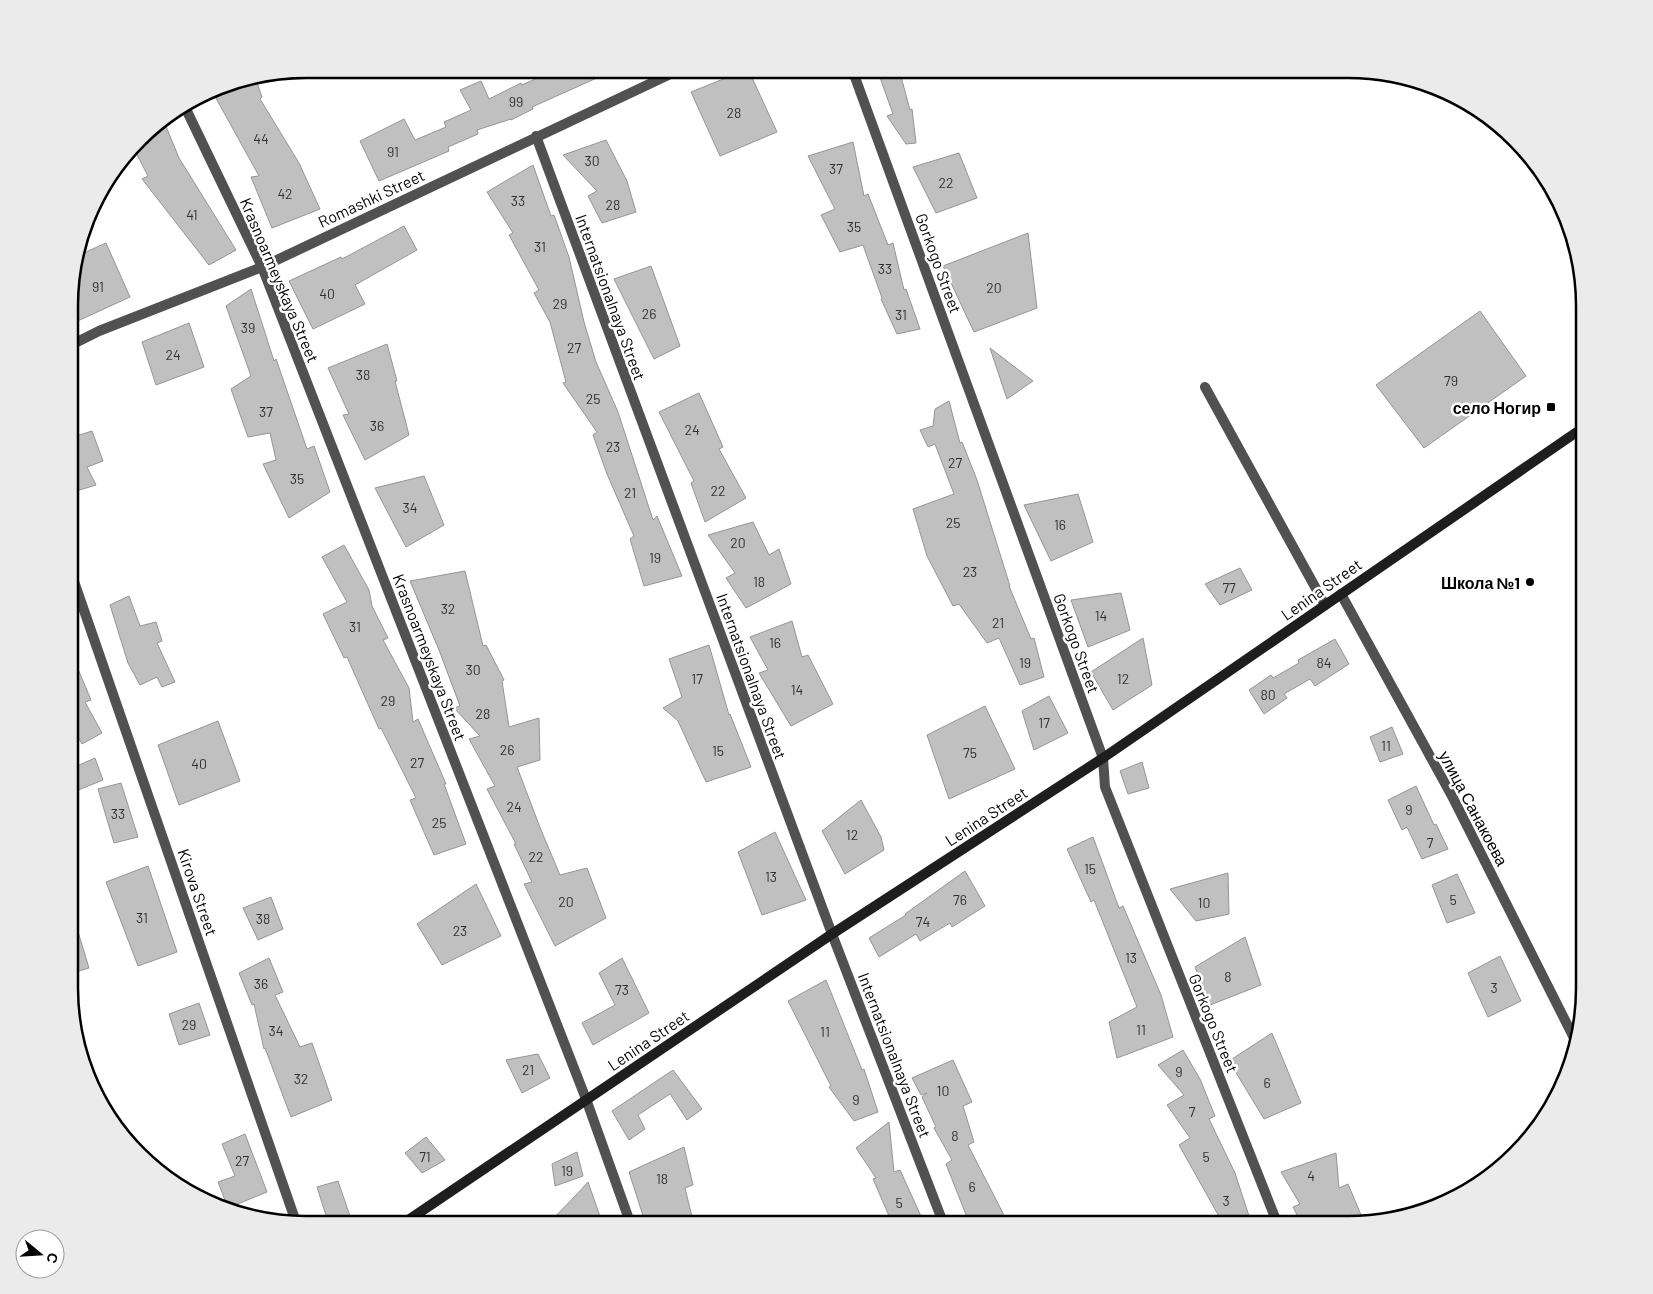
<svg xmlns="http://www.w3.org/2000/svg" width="1653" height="1294" font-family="Barlow,sans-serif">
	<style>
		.building { fill: #c0c0c0; stroke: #959595 }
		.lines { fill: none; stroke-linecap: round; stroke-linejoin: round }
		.street { stroke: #515151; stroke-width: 10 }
		.secondary { stroke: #1e1e1e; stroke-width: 10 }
		.poi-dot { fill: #000; stroke: #fff; stroke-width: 2 }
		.labels { text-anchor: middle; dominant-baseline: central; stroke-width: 5; stroke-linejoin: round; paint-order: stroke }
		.number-label { font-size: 14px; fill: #303030 }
		.street-label { font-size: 16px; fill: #000; stroke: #fff }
		.poi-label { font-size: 16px; font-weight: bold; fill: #000; stroke: #fff; text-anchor: end }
		.rim { fill: none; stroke: #000; stroke-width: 2.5 }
	</style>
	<rect width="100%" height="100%" fill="#fff"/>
	<!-- building -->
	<path class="building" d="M557 69H617L532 107 533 109 511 120V119L477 130 478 134 448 147 449 151 379 181 360 141 404 119 415 140 446 127 444 122 471 110 460 90 481 81 489 99 521 83 522 85Z
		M748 69 777 132 720 156 691 92Z
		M877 69H899L910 110 912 109 916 143 906 144 887 116 893 114Z
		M255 77 262 97 260 99 299 163 320 209 272 228 251 177 259 176 212 91 229 81Z
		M163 119 179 158 236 250 209 265 142 179 148 176 133 147 150 127Z
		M606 140 627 181 636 212 602 223 588 196 597 191 563 155Z
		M853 142 864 196 868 194 888 245 893 243 904 290 906 289 920 329 897 334 881 299 882 298 863 245 840 252 821 215 835 209 808 156Z
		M959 153 977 198 936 213 913 167Z
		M533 165 551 216 554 215 569 257 584 322 596 362 618 412 653 520 657 516 682 576 644 586 630 539 634 536 607 474 593 435 597 432 563 383 566 382 550 322 534 293 539 290 509 235 513 233 487 192Z
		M404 226 417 250 355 285 365 304 313 329 289 281 341 257 342 259Z
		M1028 233 1037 308 974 332 943 266Z
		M106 243 130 297 71 324V274L77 256Z
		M651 266 680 346 654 359 614 279Z
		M251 289 274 361 276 359 307 449 314 446 330 492 289 518 263 464 276 460 270 433 248 437 231 389 251 376 226 306Z
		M1480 311 1526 376 1424 448 1376 385Z
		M189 323 204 367 156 385 142 342Z
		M387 344 397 381H395L409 435 365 460 343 415 349 414 328 368Z
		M990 348 1033 381 1007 399Z
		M699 393 723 447 719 449 746 498 705 522 691 483 694 481 659 412Z
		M949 401 960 443 962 442 977 480 1010 586H1009L1031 639 1034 638 1044 677 1020 685 999 638 987 643 959 604 953 606 927 556 913 509 954 494 935 444 928 447 920 430 933 426 935 409Z
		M92 431 103 461 87 467 96 485 73 492 70 484V438Z
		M424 476 444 525 406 547 375 488Z
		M1078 494 1093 542 1051 561 1024 505Z
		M753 522 769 555 779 549 791 584 746 608 726 578 735 573 708 535Z
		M344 545 369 590 372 606 388 638 383 640 409 688 413 722 418 719 446 784H444L466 844 434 855 410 800 416 798 381 728 379 729 347 657 344 658 323 614 347 602 322 557Z
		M1240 568 1252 590 1220 605 1205 584Z
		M465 571 483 646 486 645 504 680 502 681 509 727 539 718 540 760 517 767 541 830 560 875 587 868 606 918 555 946 524 884 532 882 514 844H516L487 789 495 786 469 739 480 736 454 708 460 706 439 650 410 581Z
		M1121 593 1130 630 1088 647 1071 600Z
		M129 596 140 626 156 622 162 641 157 643 175 682 162 687 157 677 140 685 128 663 110 605Z
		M792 621 802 657 808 655 833 704 791 726 759 673 768 670 750 637Z
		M1143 638 1152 685 1113 710 1091 672Z
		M1335 639 1349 664 1315 686 1310 679 1284 694 1287 698 1264 714 1249 690 1271 675 1273 678 1299 663 1298 660Z
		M709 645 729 715 730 714 751 767 706 782 678 721 663 708 682 697 669 659Z
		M70 650 91 700 85 702 102 733 82 744 70 723V717L74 716 70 705Z
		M1049 696 1068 733 1034 750 1022 711Z
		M985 706 1015 769 949 799 927 735Z
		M218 721 240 781 179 805 158 745Z
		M1392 727 1403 754 1380 762 1370 737Z
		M95 758 103 780 76 791 70 777V769Z
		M1142 762 1149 788 1128 794 1120 771Z
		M121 783 138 837 114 843 98 789Z
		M1416 786 1434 825 1436 824 1448 849 1422 859 1407 827 1402 830 1388 800Z
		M861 800 881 837 884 850 845 874 822 831Z
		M775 832 806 900 762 915 738 852Z
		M1093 837 1119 908 1123 906 1161 995 1173 1037 1117 1058 1109 1022 1137 1007 1094 900 1091 902 1067 849Z
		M148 866 177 952 138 966 106 882Z
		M965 871 985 906 952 927 950 923 920 941 916 934 879 957 869 938 906 915 905 914Z
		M1228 873 1229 914 1196 921 1170 889Z
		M1457 874 1475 913 1447 923 1432 885Z
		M476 884 501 936 442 965 417 924Z
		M271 897 283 929 258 940 243 908Z
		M69 915H73L89 968 69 974Z
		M1245 937 1261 985 1210 1005 1195 967Z
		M1500 956 1521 1001 1488 1017 1468 973Z
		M269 958 283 992 275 995 300 1047 312 1043 332 1100 291 1117 265 1048 264 1049 254 1004 252 1005 239 973Z
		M622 958 649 1013 593 1045 582 1023 615 1005 599 973Z
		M826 980 862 1070 864 1069 878 1112 854 1121 829 1087 831 1086 788 1001Z
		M199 1003 210 1035 179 1045 169 1014Z
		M1272 1033 1301 1103 1264 1119 1229 1061Z
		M1183 1050 1200 1079 1215 1116 1209 1119 1235 1173 1249 1216 1221 1220 1179 1145 1190 1138 1167 1105 1184 1095 1158 1065Z
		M538 1054 550 1078 522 1093 506 1060Z
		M953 1060 972 1102 963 1106 974 1142 968 1145 1009 1225H970L946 1164 952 1160 934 1128 936 1127 922 1097 927 1093 921 1095 912 1078Z
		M673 1070 702 1109 687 1120 670 1094 638 1115 645 1129 629 1140 612 1111Z
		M889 1122 894 1172 900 1170 925 1225H893L873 1179 876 1178 856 1148Z
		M245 1134 267 1192 228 1208 218 1182 235 1176 222 1144Z
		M426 1137 445 1160 422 1173 405 1153Z
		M684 1147 693 1185 685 1188 694 1225H646L629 1172Z
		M577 1152 583 1176 555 1186 552 1164Z
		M1336 1153 1339 1188 1348 1184 1364 1222 1348 1225H1302L1293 1207 1300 1204 1281 1172Z
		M338 1181 351 1219 329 1225 317 1187Z
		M588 1182 603 1225H547L578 1193Z"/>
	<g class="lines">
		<!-- street -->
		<path class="street" d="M852 69 1103 758 1105 787 1278 1225
			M185 107 262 267 586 1099 631 1225
			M536 136 832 934 944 1225
			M71 345 99 331 262 267 681 69
			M1205 387 1325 605
			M70 570 297 1225
			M1341 594 1452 796 1575 1040"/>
		<!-- secondary -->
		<path class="secondary" d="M401 1225 832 934 1103 758 1584 427"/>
	</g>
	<!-- markers -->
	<g class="poi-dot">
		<rect x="1546" y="402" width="10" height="10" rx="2.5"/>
		<circle cx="1530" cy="582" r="5"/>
	</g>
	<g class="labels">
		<!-- number labels -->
		<g class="number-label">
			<text x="516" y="101">99</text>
			<text x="734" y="112">28</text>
			<text x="261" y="138">44</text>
			<text x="393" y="151">91</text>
			<text x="592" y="160">30</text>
			<text x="836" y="168">37</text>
			<text x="946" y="182">22</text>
			<text x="285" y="193">42</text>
			<text x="518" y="200">33</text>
			<text x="613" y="204">28</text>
			<text x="192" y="214">41</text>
			<text x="854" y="226">35</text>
			<text x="540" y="246">31</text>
			<text x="885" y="268">33</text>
			<text x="98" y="286">91</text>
			<text x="994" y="287">20</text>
			<text x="327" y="293">40</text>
			<text x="560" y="303">29</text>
			<text x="649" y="313">26</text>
			<text x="901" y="314">31</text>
			<text x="248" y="327">39</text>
			<text x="574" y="347">27</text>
			<text x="173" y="354">24</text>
			<text x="363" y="374">38</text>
			<text x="1451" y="380">79</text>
			<text x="593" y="398">25</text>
			<text x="266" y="411">37</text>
			<text x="377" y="425">36</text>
			<text x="692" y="429">24</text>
			<text x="613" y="446">23</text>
			<text x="955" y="462">27</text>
			<text x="297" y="478">35</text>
			<text x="718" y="490">22</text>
			<text x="630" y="492">21</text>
			<text x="410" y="507">34</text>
			<text x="953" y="522">25</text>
			<text x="1060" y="524">16</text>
			<text x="738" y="542">20</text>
			<text x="655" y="557">19</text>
			<text x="970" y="571">23</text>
			<text x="759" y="581">18</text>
			<text x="1229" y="587">77</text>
			<text x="448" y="608">32</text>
			<text x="1101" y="615">14</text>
			<text x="998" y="622">21</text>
			<text x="355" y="626">31</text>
			<text x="775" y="642">16</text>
			<text x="1025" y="662">19</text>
			<text x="1324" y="662">84</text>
			<text x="473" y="669">30</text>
			<text x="697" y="678">17</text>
			<text x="1123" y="678">12</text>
			<text x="797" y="689">14</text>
			<text x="1268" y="694">80</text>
			<text x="388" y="700">29</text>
			<text x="483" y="713">28</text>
			<text x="1044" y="722">17</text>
			<text x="1386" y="745">11</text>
			<text x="507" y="749">26</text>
			<text x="718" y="750">15</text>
			<text x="970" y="752">75</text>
			<text x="417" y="762">27</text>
			<text x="199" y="763">40</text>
			<text x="514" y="806">24</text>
			<text x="1409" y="809">9</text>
			<text x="118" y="813">33</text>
			<text x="439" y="822">25</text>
			<text x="852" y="834">12</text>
			<text x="1430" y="842">7</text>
			<text x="536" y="856">22</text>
			<text x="1090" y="868">15</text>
			<text x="771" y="876">13</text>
			<text x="960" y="899">76</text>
			<text x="1453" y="899">5</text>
			<text x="566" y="901">20</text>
			<text x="1204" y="902">10</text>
			<text x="142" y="917">31</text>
			<text x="263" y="918">38</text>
			<text x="923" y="921">74</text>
			<text x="460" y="930">23</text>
			<text x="1131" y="957">13</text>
			<text x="1228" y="976">8</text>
			<text x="261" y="983">36</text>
			<text x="1494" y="987">3</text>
			<text x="622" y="989">73</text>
			<text x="189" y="1024">29</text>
			<text x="1141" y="1029">11</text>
			<text x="276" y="1030">34</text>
			<text x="825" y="1031">11</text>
			<text x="528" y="1069">21</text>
			<text x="1179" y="1071">9</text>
			<text x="301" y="1078">32</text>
			<text x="1267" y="1082">6</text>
			<text x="943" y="1090">10</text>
			<text x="856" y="1099">9</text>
			<text x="1192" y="1111">7</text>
			<text x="955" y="1135">8</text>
			<text x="425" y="1156">71</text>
			<text x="1206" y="1156">5</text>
			<text x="242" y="1160">27</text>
			<text x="567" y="1170">19</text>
			<text x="1311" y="1175">4</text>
			<text x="662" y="1178">18</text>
			<text x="972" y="1186">6</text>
			<text x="1226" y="1200">3</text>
			<text x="899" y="1202">5</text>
		</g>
		<!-- street labels -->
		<g class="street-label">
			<text transform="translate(371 198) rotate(-25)">Romashki Street</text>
			<text transform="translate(939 263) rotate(70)">Gorkogo Street</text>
			<text transform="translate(280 280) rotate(67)">Krasnoarmeyskaya Street</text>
			<text transform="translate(611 297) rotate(70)">Internatsionalnaya Street</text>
			<text transform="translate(1321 589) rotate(-35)">Lenina Street</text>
			<text transform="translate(1077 643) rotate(70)">Gorkogo Street</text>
			<text transform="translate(430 657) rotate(69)">Krasnoarmeyskaya Street</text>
			<text transform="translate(752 676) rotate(70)">Internatsionalnaya Street</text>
			<text transform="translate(1474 808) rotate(62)">улица Санакоева</text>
			<text transform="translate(986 816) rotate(-33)">Lenina Street</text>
			<text transform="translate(198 892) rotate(71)">Kirova Street</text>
			<text transform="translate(1214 1023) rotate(68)">Gorkogo Street</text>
			<text transform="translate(648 1040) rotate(-34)">Lenina Street</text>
			<text transform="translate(895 1055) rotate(69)">Internatsionalnaya Street</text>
		</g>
		<!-- poi labels -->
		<g class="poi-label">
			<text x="1541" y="407">село Ногир</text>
			<text x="1520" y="582">Школа №1</text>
		</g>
	</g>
	<!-- crop -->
	<path d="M0 0H1653V1294H0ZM306 78H1348A228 228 0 0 1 1576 306V988A228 228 0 0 1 1348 1216H306A228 228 0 0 1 78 988V306A228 228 0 0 1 306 78Z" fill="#ebebeb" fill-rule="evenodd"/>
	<path class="rim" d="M306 78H1348A228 228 0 0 1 1576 306V988A228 228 0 0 1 1348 1216H306A228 228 0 0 1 78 988V306A228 228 0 0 1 306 78Z"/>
	<!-- north arrow -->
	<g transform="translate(40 1254) rotate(108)"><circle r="24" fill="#ffffff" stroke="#999999"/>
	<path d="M0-4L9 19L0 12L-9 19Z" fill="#000000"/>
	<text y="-8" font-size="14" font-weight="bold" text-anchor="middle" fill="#000000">С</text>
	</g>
</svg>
